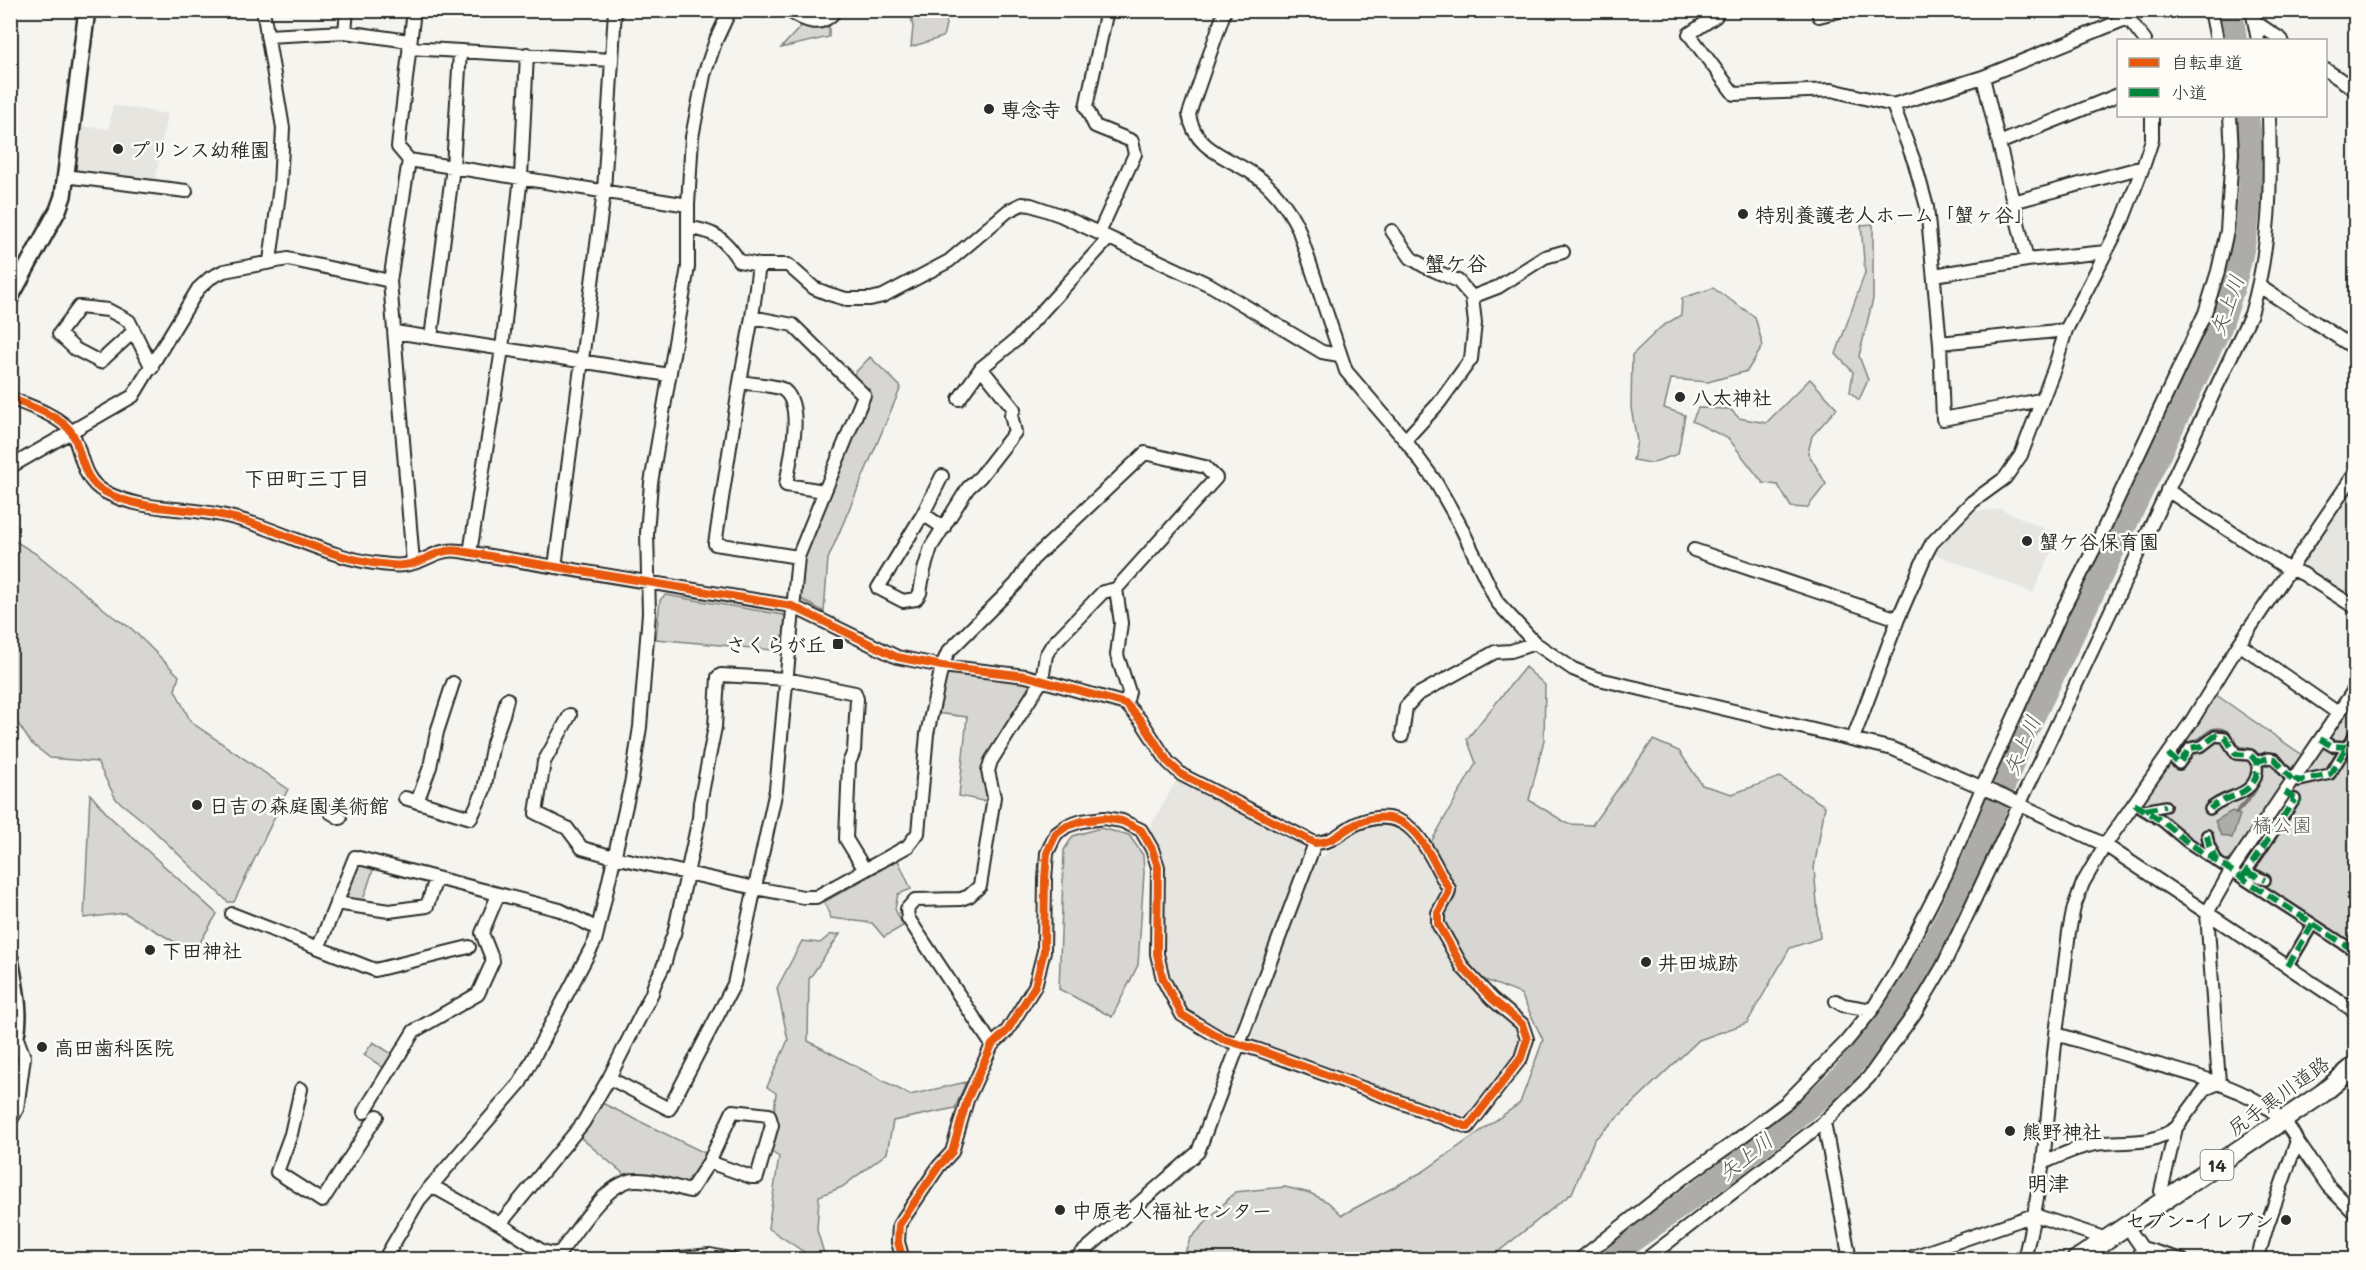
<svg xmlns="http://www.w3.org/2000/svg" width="2366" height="1270" font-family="Mali,'Klee One',sans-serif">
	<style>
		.built { fill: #e6e5e0 }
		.green { fill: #d7d6d2; stroke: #81807e; stroke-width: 1.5 }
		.water { fill: #adaca9; stroke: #797877; stroke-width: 1.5 }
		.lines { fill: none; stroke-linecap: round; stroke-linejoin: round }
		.stream { stroke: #797877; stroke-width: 4 }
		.river { stroke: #adaca9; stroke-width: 24 }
		.pedestrian-casing { stroke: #2b2b2b; stroke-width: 14 }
		.minor-casing { stroke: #2b2b2b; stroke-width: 16 }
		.tertiary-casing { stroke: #2b2b2b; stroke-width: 20 }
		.primary-casing { stroke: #2b2b2b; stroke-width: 22 }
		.pedestrian { stroke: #fdfcf7; stroke-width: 9 }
		.minor { stroke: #fdfcf7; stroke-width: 12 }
		.tertiary { stroke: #fdfcf7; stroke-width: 15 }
		.primary { stroke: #fdfcf7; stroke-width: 18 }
		.quiet { stroke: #00873e; stroke-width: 6; stroke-dasharray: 12 6; stroke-linecap: butt }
		.cycleway-casing { stroke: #fdfcf7; stroke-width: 11 }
		.cycleway { stroke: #e8590c; stroke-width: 8 }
		.poi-dot { fill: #2b2b2b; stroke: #fdfcf7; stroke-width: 2 }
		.labels { text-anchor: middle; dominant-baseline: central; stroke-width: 5; stroke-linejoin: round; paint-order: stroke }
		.shield { fill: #fdfcf7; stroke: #6a6a68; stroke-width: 1.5 }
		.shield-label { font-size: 18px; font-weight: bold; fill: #2b2b2b }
		.poi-label { font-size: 20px; font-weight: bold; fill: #2b2b2b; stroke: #fdfcf7; text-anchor: start }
		.park-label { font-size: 20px; fill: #565655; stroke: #fdfcf7 }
		.street-label { font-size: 20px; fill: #2b2b2b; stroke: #fdfcf7 }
		.neighbourhood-label { font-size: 21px; font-weight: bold; fill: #2b2b2b; stroke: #fdfcf7 }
		.water-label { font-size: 21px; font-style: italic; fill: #585857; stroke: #fdfcf7 }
	</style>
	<rect width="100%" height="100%" fill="#f5f4ef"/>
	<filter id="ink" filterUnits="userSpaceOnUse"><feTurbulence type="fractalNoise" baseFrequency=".0167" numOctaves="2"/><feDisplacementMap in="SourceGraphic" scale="12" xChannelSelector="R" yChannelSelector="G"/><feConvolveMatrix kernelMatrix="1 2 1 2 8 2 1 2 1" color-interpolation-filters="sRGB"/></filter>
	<g filter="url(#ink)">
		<!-- built -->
		<path class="built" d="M113 105 167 114 155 182 72 173 79 126 109 129Z
			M2355 484V601L2302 565Z
			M2001 509 2059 535 2033 593 1935 554 1970 512Z
			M1176 781 1300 843 1304 853 1239 1029 1227 1035 1198 1019 1185 1007 1176 996 1163 962V858L1158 842 1148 831Z
			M1389 823 1410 831 1445 889 1434 922 1521 1032V1050L1474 1112 1463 1115 1450 1113 1254 1042 1251 1034 1315 862 1356 832 1371 825Z"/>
		<!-- green -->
		<path class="green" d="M910 11H949L943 37 911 47 913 27Z
			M803 24C812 28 820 30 829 26V37L781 48Z
			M1873 224V299L1859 356 1868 380 1859 400 1850 392 1853 372 1836 354 1865 273 1861 225Z
			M1713 288 1755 317 1763 346 1747 371 1708 382 1671 379 1664 408 1685 415 1678 454 1651 463 1633 460 1637 441 1631 408 1632 355 1661 327 1681 315 1682 298Z
			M870 357 901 387 828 559 824 612 801 599 805 554 872 395 853 375Z
			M1810 379 1837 408 1812 436 1808 453 1826 484 1807 508 1791 507 1778 485 1763 483 1729 439 1692 421 1698 408 1730 409 1739 418 1766 423Z
			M10 538 38 555 115 618 131 628 179 676 175 690 191 722 288 789 234 902H228L147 824 116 799 97 762 50 758 31 743 11 713Z
			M665 595 784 615 787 619 784 651 656 639 660 600Z
			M1525 667 1545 685 1544 740 1529 800 1568 824 1592 825 1653 740 1679 751 1702 785 1732 794 1780 777 1825 806 1814 868 1820 938 1790 948 1747 1023 1699 1040 1594 1140 1572 1193 1489 1259 1182 1260 1190 1239 1235 1192 1285 1187 1310 1193 1328 1202 1342 1215 1424 1171 1520 1103 1543 1040 1521 994 1480 978 1465 957 1443 919C1445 909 1454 903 1456 894 1458 882 1436 855 1430 844L1476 763 1467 739Z
			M952 670 1028 682 1032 690 983 764V779L988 799 983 801 959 796 967 717 936 713 946 674Z
			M2215 694 2311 761 2355 696V958L2138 811Z
			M90 794 109 816 217 914 196 949 178 944 125 913 84 918Z
			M1100 828 1129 835 1143 855 1144 873 1138 965 1112 1017 1059 989 1064 850 1073 836Z
			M898 860 911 889 898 894 895 909 903 926 884 937 872 923 831 918 824 902Z
			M356 861 374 867 362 903 347 902 343 895Z
			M840 934 809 979 808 1041 910 1095 966 1082 955 1108 893 1121 887 1153 842 1187 819 1196 817 1230 826 1260 805 1259 807 1254 768 1228 779 1157 770 1151 776 1093 767 1087 788 1040 777 988 802 941 820 943 830 935Z
			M373 1042 392 1054 384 1068 364 1055Z
			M602 1103 707 1154 691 1179 685 1183C664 1180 647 1171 625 1175L580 1137Z"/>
		<!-- water -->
		<path class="water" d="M2232 811 2240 815 2232 838 2221 835 2215 821Z"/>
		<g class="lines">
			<!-- stream -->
			<path class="stream" d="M2177 756C2183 747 2187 744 2196 741 2202 739 2207 732 2213 730 2226 726 2233 739 2239 748 2266 748 2266 771 2255 790 2250 799 2242 806 2236 813"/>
			<!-- river -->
			<path class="river" d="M2231 10 2235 40
				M1604 1260C1663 1219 1720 1178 1776 1133 1799 1114 1824 1096 1844 1074 1926 982 1975 866 2016 752L2220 327C2244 260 2259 188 2247 116"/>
			<!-- pedestrian casing -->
			<g class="pedestrian-casing">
				<path id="pedestrian" d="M2320 739 2332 746 2346 747
					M2168 754 2179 764 2190 748 2202 746 2215 736 2225 737 2236 754 2250 755C2256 760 2258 764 2257 772 2253 798 2224 794 2210 809
					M2256 762 2268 758 2275 759 2292 780
					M2294 778 2299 781 2330 774 2356 732
					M2134 804 2162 821 2187 842 2356 952
					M2145 810 2165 806
					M2207 835 2209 845 2217 861
					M2247 872 2265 880
					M2242 878 2295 799
					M2288 966 2313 924"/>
			</g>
			<!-- minor casing -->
			<g class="minor-casing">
				<path id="minor" d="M263 10 283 128 280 186 270 261
					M347 10 345 32 409 41
					M414 10 398 147 409 160 688 205
					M787 10C806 21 820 30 836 10
					M1225 10 1189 114C1194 149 1225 156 1250 172 1271 184 1288 207 1298 228L1346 371 1405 440 1435 481 1459 523 1497 602 1535 643 1573 669 1595 678 1893 749 2002 796 2105 845 2356 1012
					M1717 10 1716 16 1689 34 1734 94 1832 90 1893 105 1983 77 2128 18
					M2122 10 2145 40
					M2211 10 2217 40
					M2252 10 2258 40
					M1819 16 1843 10
					M2255 22 2282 40
					M267 36 345 32
					M409 48 612 60
					M2326 70 2356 90
					M1983 77 2027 260
					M1893 105 1915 164 1927 207 1940 343 1943 419 2040 400
					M1999 143 2118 95
					M409 160 390 281 413 563
					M64 176 186 191
					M2013 202 2143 167
					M688 228C714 230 726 240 739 261L759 265H788L814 288 829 294 846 299H870L883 296 949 261 1008 211 1022 204 1031 205 1060 215 1212 286 1322 352 1339 355
					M1392 231 1411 258 1424 266 1458 281 1472 297 1475 323 1471 359 1439 403 1405 440
					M1099 233 1135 154 1132 141 1095 126 1086 107 1107 10
					M759 265 752 317 740 382 715 544 798 557
					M1934 275 2027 260 2106 252
					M2259 286 2356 349
					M1472 297 1498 287 1545 257 1563 252
					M133 332 100 362 75 349 59 334 79 307 108 310 129 321 152 368
					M395 332 669 375
					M431 338 453 167 460 52
					M1940 343 2066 330
					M740 382C750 384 774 385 782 389 806 403 789 463 786 485L824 491
					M10 398C29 406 52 413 67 427 83 441 77 478 105 492 141 511 183 507 221 515 276 526 325 558 381 564 388 565 397 566 404 565 427 563 434 548 460 551L792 606 897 657 942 666 1026 676 1126 704 1142 722 1168 762 1182 775 1315 843C1335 842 1340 832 1356 824 1412 799 1426 851 1449 889L1448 894 1438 913V924L1463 968 1492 999 1522 1024 1527 1039 1521 1058 1468 1127 1259 1050 1222 1039 1182 1015 1163 979 1157 954 1158 867 1152 849 1141 830 1122 821 1104 818 1082 821 1067 826 1056 834 1047 853 1045 879 1044 951 1035 986 1007 1031 992 1045 967 1100 952 1152 939 1166 899 1225 898 1242 903 1260
					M959 399 981 368 1016 340 1109 238
					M10 467 133 396 198 289 210 278 224 271 288 259 390 281
					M2167 490 2285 567 2303 574 2356 608
					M923 514 942 476
					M944 528 923 514 878 588 903 601 916 599 920 593 924 570 931 547 968 488 980 477 1015 432 1011 415 1014 409 981 368
					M1694 550 1898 619
					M470 553 502 349 521 176 527 54
					M555 567 604 191 615 10
					M1116 589 1121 623 1117 655 1129 692 1126 704
					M2239 644 2338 713
					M570 715 544 762 536 813 567 828 582 848 614 857 755 888 803 897H816L908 846 918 833 927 734 942 666 948 652 1016 584 1032 560 1145 453 1205 467 1216 478 1116 589 1103 592 1052 645 1046 655 1042 680 991 761 988 771 994 797 980 886 969 896 961 899 915 900 907 909 908 918 992 1045
					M1402 736 1406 707 1417 695 1495 652 1511 651 1535 643
					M1853 739 1898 619 1926 554 1932 543 1972 502 2005 478 2021 455 2054 369 2066 330 2123 219 2143 167 2152 140V116
					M405 798 471 818 484 790 493 743 503 715 507 699
					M417 802 430 767 437 732 453 683
					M330 812 340 818
					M336 903 389 911 427 906 436 879
					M232 914 375 970 469 947
					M319 946 355 857 560 910 598 929
					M1836 1001 1843 1005 1872 1010
					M2056 1034C2086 1043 2117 1052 2148 1062 2194 1075 2275 1093 2297 1141L2267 1226 2257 1260
					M609 1078 669 1109 734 984 776 790 798 557 864 395 793 325 752 317
					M301 1089 291 1134 277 1172 322 1201 377 1116
					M364 1112 414 1031 478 994 493 961 482 933 498 895
					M10 1122 17 1109 24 1057 16 1036
					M1824 1122 1850 1260
					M2297 1141 2328 1186 2356 1214
					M2043 1163C2063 1154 2082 1145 2104 1143 2136 1140 2147 1146 2176 1128
					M432 1186 500 1224 542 1251 554 1254 561 1251C578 1230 607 1180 636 1180 653 1179 673 1187 690 1191L709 1162 733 1111 769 1115 772 1125 757 1177H751L709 1162
					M2163 1202 2161 1191 2176 1128 2205 1089 2219 1083 2207 913 2231 871 2356 687
					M500 1224 583 1123 609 1078 652 993C654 981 661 973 665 962 668 951 669 944 674 934L699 818 700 803 715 727 718 677 721 675 786 679 855 693 857 699 854 751 849 763 846 839 865 870
					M2133 1235 2142 1248 2182 1260
					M384 1260 419 1200 520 1083 595 941 598 929 632 779 640 727 649 613 647 533 651 483 688 267V205L692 137 704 75 716 40 730 10
					M663 1260 710 1255 735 1260
					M1074 1260 1198 1152 1315 843
					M1579 1260 1683 1178 1733 1143 1786 1103 1845 1043 1872 1010 1897 970 1946 874 1982 788 2062 611 2096 545 2205 313 2218 271 2227 231 2232 153 2230 116
					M1645 1260 1824 1122 1869 1077 1917 1010 1943 966 2251 314C2271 245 2271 187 2269 116
					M1904 1260 2034 1215 2107 1239
					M2024 1260 2034 1215 2043 1163 2056 1034 2069 932 2074 907 2083 883 2105 845 2191 722 2239 644 2356 472
					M2139 1260 2142 1248"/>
			</g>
			<!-- tertiary casing -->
			<g class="tertiary-casing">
				<path id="tertiary" d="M10 298 58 210 63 196 87 10
					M10 959C15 987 25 1026 10 1052"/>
			</g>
			<!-- primary casing -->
			<g class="primary-casing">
				<path id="primary" d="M2076 1260 2323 1093 2356 1065"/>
			</g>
			<!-- pedestrian -->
			<use href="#pedestrian" class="pedestrian"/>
			<!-- minor -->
			<use href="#minor" class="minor"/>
			<!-- tertiary -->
			<use href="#tertiary" class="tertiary"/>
			<!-- primary -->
			<use href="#primary" class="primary"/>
			<!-- quiet -->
			<path class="quiet" d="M2320 739 2332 746 2346 747
				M2168 754 2179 764 2190 748 2202 746 2215 736 2225 737 2236 754 2250 755C2256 760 2258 764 2257 772 2253 798 2224 794 2210 809
				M2256 762 2268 758 2275 759 2292 780
				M2294 778 2299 781 2330 774 2356 732
				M2285 792 2301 803
				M2134 804 2162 821 2187 842 2356 952
				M2145 810 2165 806
				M2207 835 2209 845 2217 860
				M2247 872 2265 880
				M2242 878 2295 799
				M2288 966 2313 924"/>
			<!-- cycleway casing -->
			<g class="cycleway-casing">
				<path id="cycleway" d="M10 398C29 406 52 413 67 427 83 441 77 478 105 492 141 511 183 507 221 515 276 526 325 558 381 564 388 565 397 566 404 565 427 563 434 548 460 551L792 606 897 657 942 666 1026 676 1126 704 1142 722 1168 762 1182 775 1315 843C1335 842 1340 832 1356 824 1412 799 1426 851 1449 889L1448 894 1438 913V924L1463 968 1492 999 1522 1024 1527 1039 1521 1058 1468 1127 1259 1050 1222 1039 1182 1015 1163 979 1157 954 1158 867 1152 849 1141 830 1122 821 1104 818 1082 821 1067 826 1056 834 1047 853 1045 879 1044 951 1035 986 1007 1031 992 1045 967 1100 952 1152 939 1166 899 1225 898 1242 903 1260"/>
			</g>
			<!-- cycleway -->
			<use href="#cycleway" class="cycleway"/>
		</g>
	</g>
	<!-- markers -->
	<g class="poi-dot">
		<circle cx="989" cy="109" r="6"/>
		<circle cx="118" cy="149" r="6"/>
		<circle cx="1743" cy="214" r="6"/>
		<circle cx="1680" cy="397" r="6"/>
		<circle cx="2027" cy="541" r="6"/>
		<rect x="832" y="638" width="12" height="12" rx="3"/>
		<circle cx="197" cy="805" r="6"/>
		<circle cx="150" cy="950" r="6"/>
		<circle cx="1646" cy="962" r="6"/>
		<circle cx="42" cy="1047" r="6"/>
		<circle cx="2010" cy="1131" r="6"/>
		<circle cx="1060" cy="1210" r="6"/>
		<circle cx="2286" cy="1220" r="6"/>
	</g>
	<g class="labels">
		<!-- shield labels -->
		<rect class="shield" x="2200.5" y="1150" width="33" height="30" rx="4.5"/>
		<g class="shield-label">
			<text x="2217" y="1165">14</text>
		</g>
		<!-- poi labels -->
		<g class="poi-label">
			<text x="1001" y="109">専念寺</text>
			<text x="130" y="149">プリンス幼稚園</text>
			<text x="1755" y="214">特別養護老人ホーム「蟹ヶ谷」</text>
			<text x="1692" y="397">八太神社</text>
			<text x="2039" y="541">蟹ケ谷保育園</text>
			<text x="826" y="644" text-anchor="end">さくらが丘</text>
			<text x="209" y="805">日吉の森庭園美術館</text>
			<text x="162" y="950">下田神社</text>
			<text x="1658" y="962">井田城跡</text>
			<text x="54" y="1047">高田歯科医院</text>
			<text x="2022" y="1131">熊野神社</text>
			<text x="1072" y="1210">中原老人福祉センター</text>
			<text x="2274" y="1220" text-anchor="end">セブン-イレブン</text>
		</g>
		<!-- park labels -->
		<g class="park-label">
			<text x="2282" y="824">橘公園</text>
		</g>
		<!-- street labels -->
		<g class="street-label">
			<text transform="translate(2278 1095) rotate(-36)">尻手黒川道路</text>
		</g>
		<!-- neighbourhood labels -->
		<g class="neighbourhood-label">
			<text x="1456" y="262">蟹ケ谷</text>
			<text x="307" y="477">下田町三丁目</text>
			<text x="2048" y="1182">明津</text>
		</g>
		<!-- water labels -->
		<g class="water-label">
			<text transform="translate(2226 305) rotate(-70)">矢上川</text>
			<text transform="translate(2021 745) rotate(-67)">矢上川</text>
			<text transform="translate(1745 1156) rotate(-38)">矢上川</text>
		</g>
	</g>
	<!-- margin -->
	<rect width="2366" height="1270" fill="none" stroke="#fdfcf7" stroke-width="36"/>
	<rect x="18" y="18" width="2330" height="1234" fill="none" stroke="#2b2b2b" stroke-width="2" filter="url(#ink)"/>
	<!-- legend -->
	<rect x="2117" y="39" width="210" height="78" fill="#fdfcf7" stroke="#a9a8a5" stroke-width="1.5"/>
	<rect x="2129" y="58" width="30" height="9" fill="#e8590c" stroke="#a9a8a5" stroke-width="1.5"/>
	<text x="2171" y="69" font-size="18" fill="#2b2b2b">自転車道</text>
	<rect x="2129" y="88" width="30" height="9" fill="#00873e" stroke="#a9a8a5" stroke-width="1.5"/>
	<text x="2171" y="99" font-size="18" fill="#2b2b2b">小道</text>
</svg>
